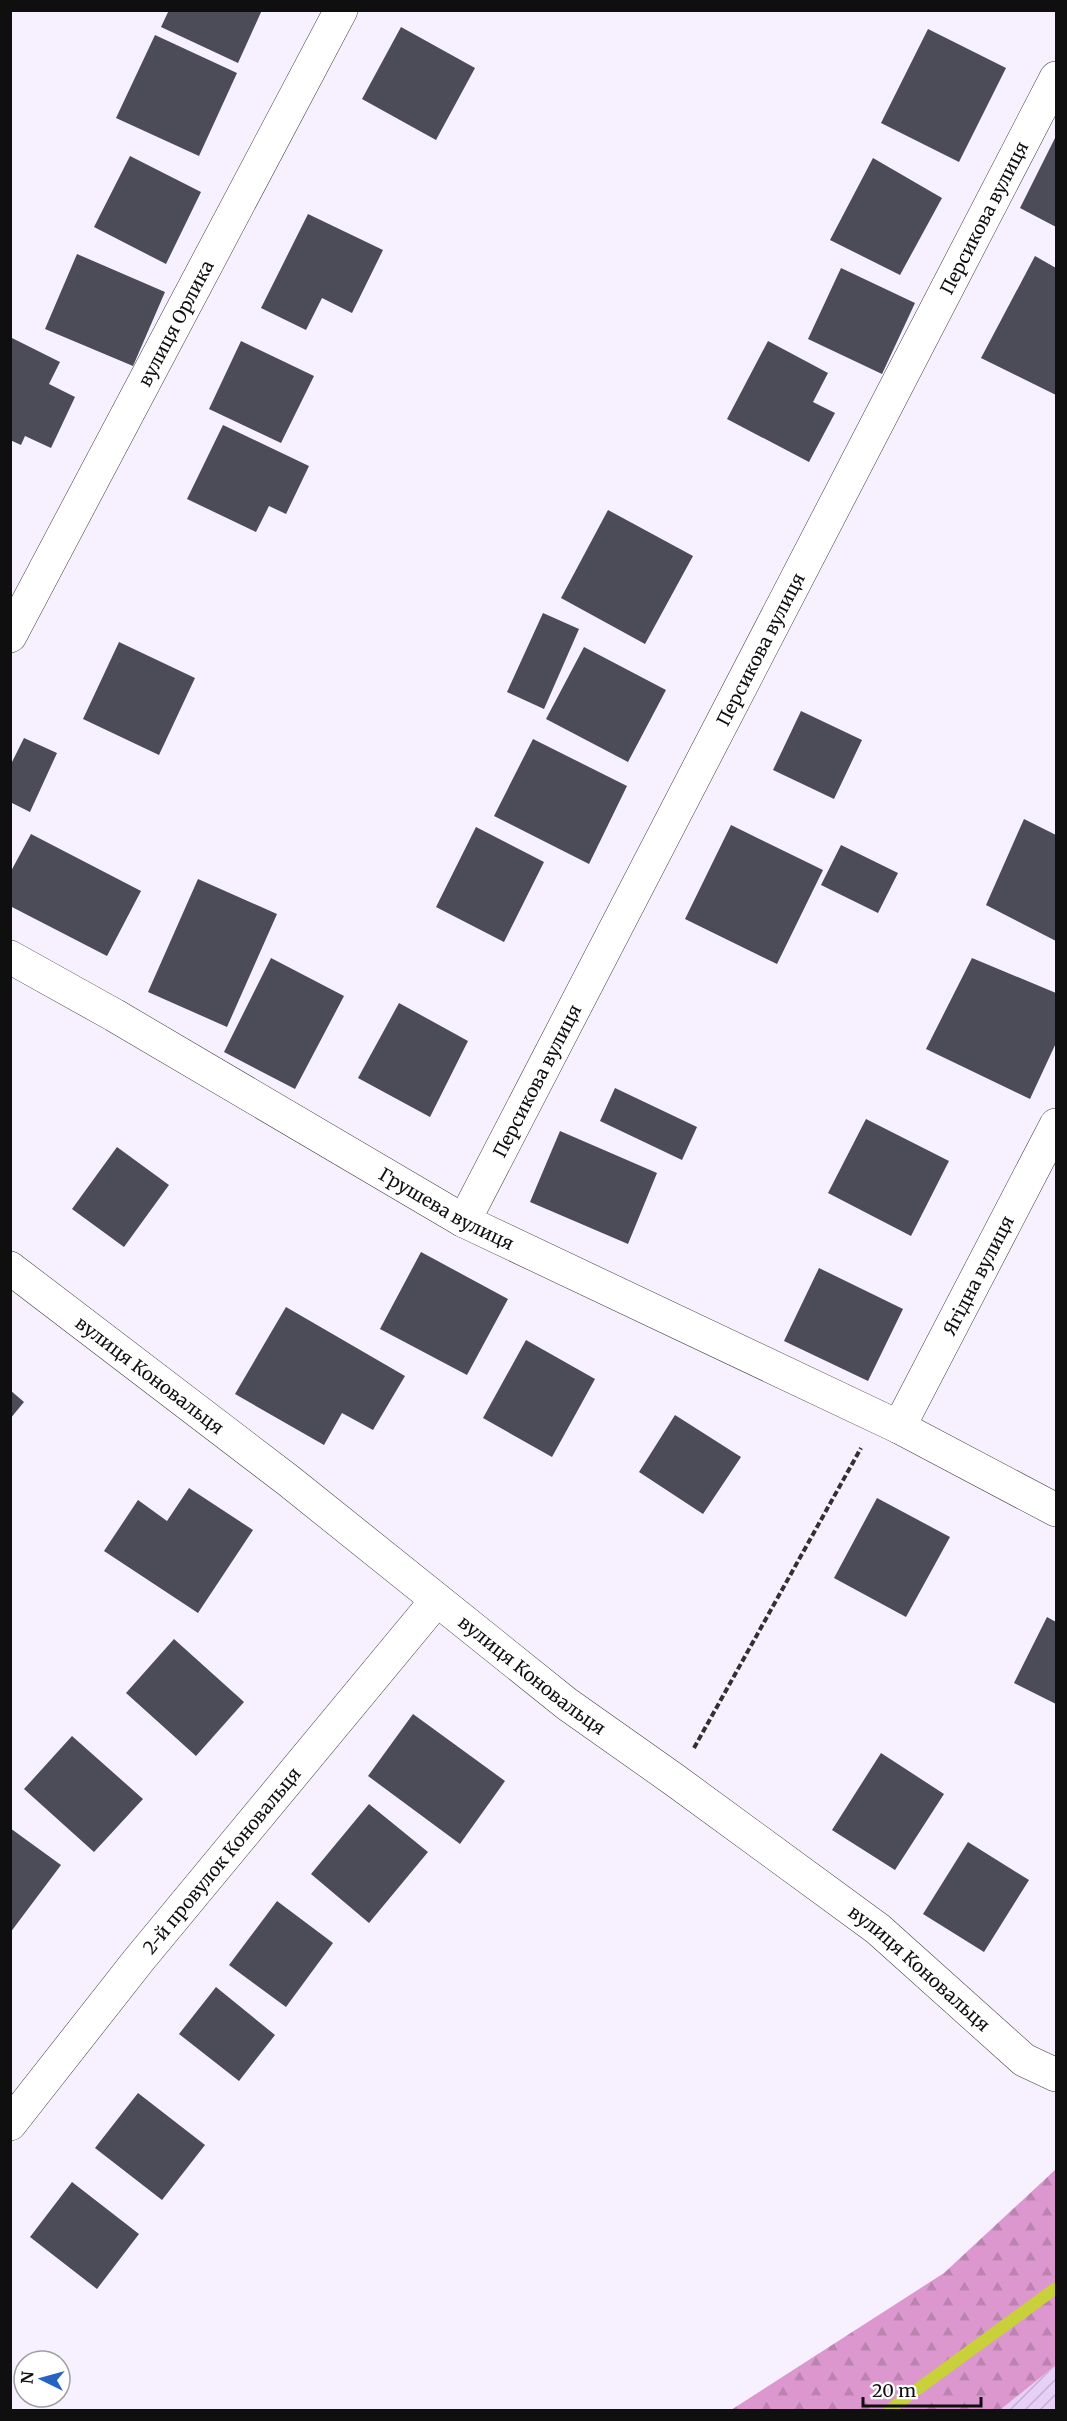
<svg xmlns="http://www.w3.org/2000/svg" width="1067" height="2421" font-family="Merriweather,serif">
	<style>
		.farmland { fill: url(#farmland-furrows) }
		.forest { fill: url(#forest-firs) }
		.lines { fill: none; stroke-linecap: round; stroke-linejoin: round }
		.stream { stroke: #c8d03a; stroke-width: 12 }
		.building { fill: #4c4b58 }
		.minor-casing { stroke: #424242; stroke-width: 34 }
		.path { stroke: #313131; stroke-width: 4; stroke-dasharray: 6 3; stroke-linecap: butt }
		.minor { stroke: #fff; stroke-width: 33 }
		.labels { text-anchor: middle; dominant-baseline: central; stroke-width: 6; stroke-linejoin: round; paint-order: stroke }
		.street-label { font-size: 18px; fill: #0f0f0f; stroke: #fff }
	</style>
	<defs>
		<pattern id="farmland-furrows" width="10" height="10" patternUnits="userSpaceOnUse" patternTransform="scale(1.5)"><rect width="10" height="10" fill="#e6d0f6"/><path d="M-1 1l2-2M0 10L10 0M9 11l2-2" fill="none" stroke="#c4b1d2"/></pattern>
		<pattern id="forest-firs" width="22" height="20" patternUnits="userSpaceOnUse" patternTransform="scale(1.5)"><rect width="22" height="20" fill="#dc98ce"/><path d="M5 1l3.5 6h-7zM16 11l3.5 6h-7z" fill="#bc82b0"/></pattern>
	</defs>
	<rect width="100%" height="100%" fill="#f7f1ff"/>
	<!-- farmland -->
	<path class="farmland" d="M1056 2365V2410H1000Z"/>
	<!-- forest -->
	<path class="forest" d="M1056 2169V2365L1000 2410H731L944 2273Z"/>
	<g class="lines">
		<!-- stream -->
		<path class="stream" d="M889 2410 1056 2288"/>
	</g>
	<!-- building -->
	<path class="building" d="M169 10H262L238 63 161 27Z
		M401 27 475 68 436 140 362 99Z
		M928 29 1006 68 959 162 881 123Z
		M155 35 237 73 199 156 116 118Z
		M1056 136V227L1020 208Z
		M130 156 201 192 166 264 94 227Z
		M873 158 942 198 900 275 830 240Z
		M308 214 383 250 352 313 322 298 306 330 261 308Z
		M77 254 165 292 133 366 45 329Z
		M1035 256 1056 268V395L981 358Z
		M841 268 915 303 882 374 808 339Z
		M10 337 60 362 49 384 75 397 51 448 25 436 21 445 10 440Z
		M241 341 314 376 281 443 209 409Z
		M768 341 828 373 813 402 835 413 809 462 727 419Z
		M223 425 309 466 286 514 269 506 256 532 187 499Z
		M608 510 693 556 645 644 561 598Z
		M543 613 579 629 544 709 507 692Z
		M119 642 195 678 159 755 83 719Z
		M584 647 666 690 628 762 546 719Z
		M801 711 862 740 834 799 773 770Z
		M24 738 57 753 30 812 10 802V766Z
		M533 739 627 786 589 864 494 816Z
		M1024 819 1056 835V941L986 905Z
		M731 825 823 870 777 964 685 919Z
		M476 827 544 862 504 942 436 907Z
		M31 834 141 891 107 956 10 906V873Z
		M841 845 898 873 878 913 821 885Z
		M198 879 277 914 227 1027 148 992Z
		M271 958 344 996 295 1089 224 1052Z
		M972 958 1056 993V1043L1030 1099 926 1049Z
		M399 1003 468 1041 430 1117 358 1078Z
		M615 1088 697 1127 682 1160 600 1121Z
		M866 1119 949 1161 911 1236 828 1193Z
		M560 1131 657 1173 628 1244 530 1202Z
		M117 1147 169 1185 124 1247 72 1209Z
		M421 1252 508 1299 467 1375 380 1329Z
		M819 1268 903 1309 868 1381 784 1341Z
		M286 1307 405 1376 373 1430 342 1413 324 1445 235 1394Z
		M526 1340 595 1379 552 1457 483 1418Z
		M10 1390 24 1402 10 1419Z
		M675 1415 741 1457 703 1514 639 1472Z
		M189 1488 253 1530 198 1613 104 1551 138 1500 167 1521Z
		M877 1498 950 1537 906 1617 834 1578Z
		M1047 1617 1056 1622V1704L1014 1683Z
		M174 1639 244 1702 196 1756 126 1693Z
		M413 1714 505 1781 460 1844 368 1776Z
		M72 1736 143 1799 94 1852 24 1789Z
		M881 1753 944 1794 895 1870 832 1830Z
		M369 1804 428 1852 369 1923 311 1874Z
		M10 1828 61 1865 10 1933Z
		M968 1842 1029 1880 984 1952 923 1914Z
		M277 1901 333 1943 286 2007 229 1965Z
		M216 1987 275 2035 239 2081 179 2034Z
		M138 2093 205 2145 162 2200 95 2148Z
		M72 2182 139 2234 97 2289 30 2237Z"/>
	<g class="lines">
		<!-- minor casing -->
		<g class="minor-casing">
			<g id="minor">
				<path id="s1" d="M10 636 341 10"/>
				<path id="s2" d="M10 957 114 1015 464 1221 899 1427 1056 1510"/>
				<path id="s3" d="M464 1221 1056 78"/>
				<path id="s4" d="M10 1268 289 1481 567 1704 676 1781 878 1929 1024 2060 1056 2075"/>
				<path id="s5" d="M899 1427 1056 1125"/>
				<path id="s6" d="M10 2124 138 1961 436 1601"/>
			</g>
		</g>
		<!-- path -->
		<path class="path" d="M694 1748 861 1448"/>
		<!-- minor -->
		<use href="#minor" class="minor"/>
	</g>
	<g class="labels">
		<!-- street labels -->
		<g class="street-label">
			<text stroke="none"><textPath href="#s3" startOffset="1130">Персикова вулиця</textPath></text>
			<text stroke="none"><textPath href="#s1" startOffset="354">вулиця Орлика</textPath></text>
			<text stroke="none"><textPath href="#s3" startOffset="644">Персикова вулиця</textPath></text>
			<text stroke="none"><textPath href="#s3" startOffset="158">Персикова вулиця</textPath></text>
			<text stroke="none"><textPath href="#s2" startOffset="504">Грушева вулиця</textPath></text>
			<text stroke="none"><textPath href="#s5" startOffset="171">Ягідна вулиця</textPath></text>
			<text stroke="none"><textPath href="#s4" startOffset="176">вулиця Коновальця</textPath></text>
			<text stroke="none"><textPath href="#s4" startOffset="662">вулиця Коновальця</textPath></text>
			<text stroke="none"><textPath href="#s6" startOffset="338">2-й провулок Коновальця</textPath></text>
			<text stroke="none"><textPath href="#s4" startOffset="1148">вулиця Коновальця</textPath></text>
		</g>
	</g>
	<!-- border -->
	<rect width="1067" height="2421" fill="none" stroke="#0f0f0f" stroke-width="24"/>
	<!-- north arrow -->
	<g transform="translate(42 2379) rotate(275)"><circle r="28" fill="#ffffff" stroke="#9f9f9f" stroke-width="1.5"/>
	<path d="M0-4.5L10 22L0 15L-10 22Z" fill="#2463c2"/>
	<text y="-9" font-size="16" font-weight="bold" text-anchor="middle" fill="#0f0f0f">N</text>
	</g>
	<!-- scale -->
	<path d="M863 2397v9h118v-9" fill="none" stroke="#0f0f0f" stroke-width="3"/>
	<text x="872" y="2397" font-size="18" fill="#0f0f0f" stroke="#ffffff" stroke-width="4.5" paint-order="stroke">20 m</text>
</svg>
